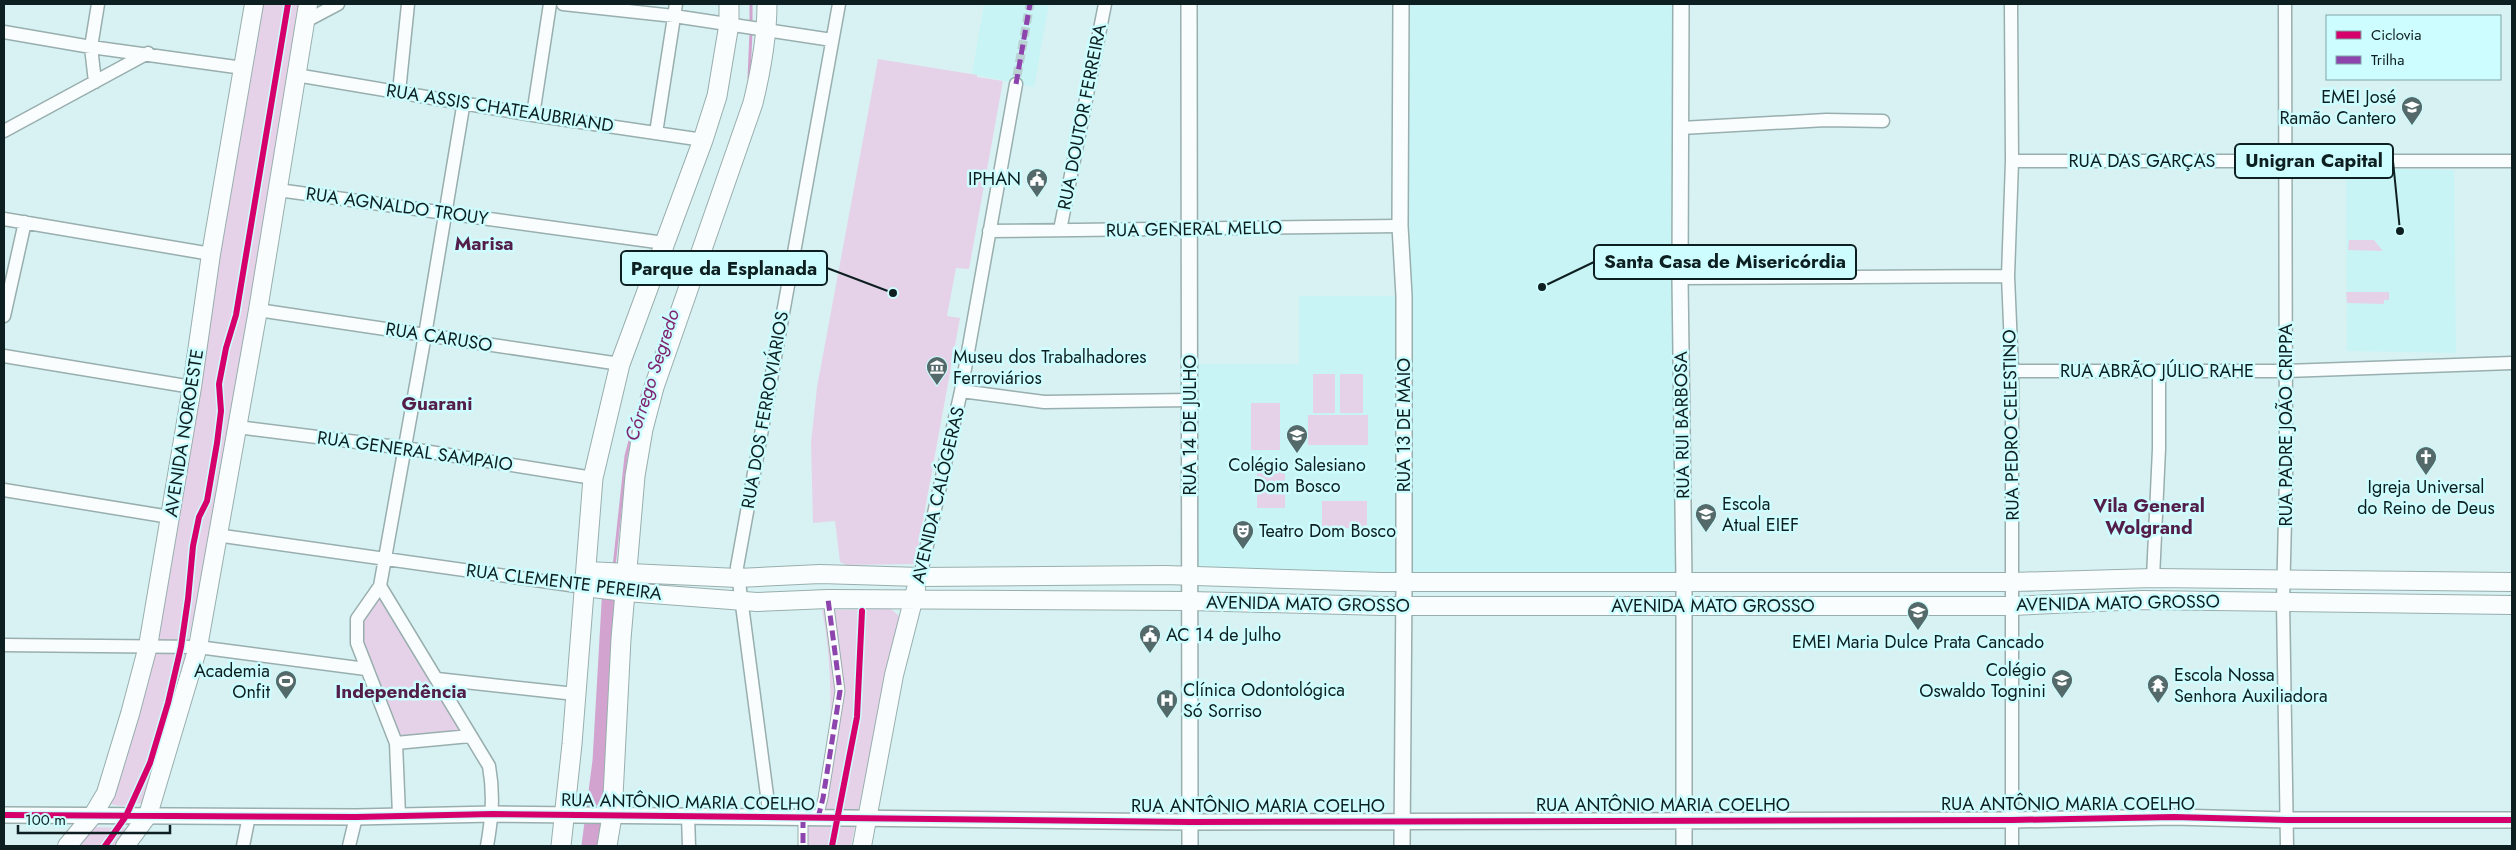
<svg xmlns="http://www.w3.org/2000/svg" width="2516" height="850" font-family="Jost,sans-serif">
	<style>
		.built { fill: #c9f4f5 }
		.green { fill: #e5d2e9 }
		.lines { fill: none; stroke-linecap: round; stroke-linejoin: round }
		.stream { stroke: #d2a3ce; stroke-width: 3 }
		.river { stroke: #d2a3ce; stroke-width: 19 }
		.pedestrian-tunnel { stroke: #bad2d3; stroke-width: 9; stroke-dasharray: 9 4.5; stroke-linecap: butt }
		.pedestrian-casing { stroke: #99aeae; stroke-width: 11 }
		.minor-casing { stroke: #99aeae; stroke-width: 15 }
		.tertiary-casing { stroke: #99aeae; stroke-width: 18 }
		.secondary-casing { stroke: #99aeae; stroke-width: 20 }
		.primary-casing { stroke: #99aeae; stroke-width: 21 }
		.pedestrian { stroke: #f9fdfd; stroke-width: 9 }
		.minor { stroke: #f9fdfd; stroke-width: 12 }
		.tertiary { stroke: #f9fdfd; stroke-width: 15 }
		.secondary { stroke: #f9fdfd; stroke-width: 18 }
		.primary { stroke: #f9fdfd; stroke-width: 19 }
		.quiet { stroke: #8e44ad; stroke-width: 5; stroke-dasharray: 10 5; stroke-linecap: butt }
		.cycleway-casing { stroke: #cdfdfe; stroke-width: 9 }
		.cycleway { stroke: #d6006c; stroke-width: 6 }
		.labels { text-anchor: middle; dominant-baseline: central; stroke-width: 5; stroke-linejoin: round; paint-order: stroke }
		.poi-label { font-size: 18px; fill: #0d1f20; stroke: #cdfdfe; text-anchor: start }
		.street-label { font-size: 18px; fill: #0d1f20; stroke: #cdfdfe }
		.neighbourhood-label { font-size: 19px; font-weight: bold; fill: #541e4a; stroke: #cdfdfe }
		.water-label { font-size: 19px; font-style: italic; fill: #7f2370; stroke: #cdfdfe }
		.leader { fill: none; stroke: #0d1f20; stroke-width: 2 }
		.callout-dot { fill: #0d1f20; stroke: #cdfdfe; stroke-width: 2 }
		.callout { fill: #cdfdfe; stroke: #0d1f20; stroke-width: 2 }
		.callout-label { font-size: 19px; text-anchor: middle; font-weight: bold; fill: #0d1f20 }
	</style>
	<rect width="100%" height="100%" fill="#d8f2f3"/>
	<!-- built -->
	<path class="built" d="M984 4H1049L1034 87 972 74Z
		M1401 4H1681L1684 582H1663L1657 611 1658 583 1191 575 1190 364H1299V296H1404Z
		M2346 168 2454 170 2456 353 2347 351Z"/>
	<!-- green -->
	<path class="green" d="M261 4H302L229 420 212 536 171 716 147 796 142 803 120 806 105 803 113 788Z
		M878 59 977 75V77L1003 81 969 269 956 268 947 316 960 318 915 564 846 565 840 562 835 521 813 523 811 443 817 387Z
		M2349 240H2374L2383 251 2348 250Z
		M2346 292H2389V300H2384V304L2347 303Z
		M1313 374H1335V413H1313Z
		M1340 374H1363V413H1340Z
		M1251 403H1280V450H1251Z
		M1308 415H1368V445H1308Z
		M1257 462H1285V508H1257Z
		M1322 501H1367V528H1322Z
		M380 586 470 736 396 743 366 669 357 619Z
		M891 609 899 616 876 737 873 739 851 846H800C801 827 816 815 821 797 834 742 833 665 822 610Z
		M91 827 128 828 117 846H72Z"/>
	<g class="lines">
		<!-- stream -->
		<path class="stream" d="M751 4V26
			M749 78 751 32
			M614 567 626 456 643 391"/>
		<!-- river -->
		<path class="river" d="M591 846 602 761 612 586"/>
		<!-- pedestrian-tunnel -->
		<path class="pedestrian-tunnel" d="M1017 76 1030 4"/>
		<!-- pedestrian casing -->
		<g class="pedestrian-casing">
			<path id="pedestrian" d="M803 818V846
				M818 818 823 798 840 691 828 599"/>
		</g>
		<!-- minor casing -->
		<g class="minor-casing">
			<path id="minor" d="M563 4 674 16 832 40
				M2011 4 2012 161 2008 276 2012 371V846
				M2285 4 2286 478 2283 601 2287 846
				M304 22 338 4
				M4 32 91 47 243 68
				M296 75 533 115 703 140
				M95 82 91 47 98 4
				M399 92 408 4
				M464 101 425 335 380 586 489 766C494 794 492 818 487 846
				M533 115 550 4
				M1681 128 1826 120 1883 121
				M4 131 148 53
				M656 133 676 4
				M2012 161H2512
				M278 190 664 243
				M4 219 211 254
				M1060 230 1105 4
				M989 231 1400 226
				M1680 278 2008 276
				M258 310 620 364
				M4 316 25 222
				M4 356 192 387
				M2012 371H2286L2512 363
				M961 391 1044 402 1190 400
				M237 427 405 448 593 478
				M4 490 170 517
				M216 535 584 587
				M920 577 961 391 1016 84
				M2153 578 2159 449V371
				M380 586 357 619V643L396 743 399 815
				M4 645 198 647 366 669
				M437 679 575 694
				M396 743 470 736
				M688 816 689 846
				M770 818 737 567 839 4
				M243 846 249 816
				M349 846 356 817"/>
		</g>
		<!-- tertiary casing -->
		<g class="tertiary-casing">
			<path id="tertiary" d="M1189 4 1190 846
				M1401 4 1400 226 1404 296V582L1402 846
				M1681 4 1680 278 1684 582V846
				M4 815 356 817 493 814 1190 822 2012 820 2174 817 2287 820H2512"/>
		</g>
		<!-- secondary casing -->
		<g class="secondary-casing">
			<path id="secondary" d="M586 571 738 578 820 574 920 577 1165 575 1381 582H2012L2153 578 2512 582
				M584 587 626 592 757 602 828 599 1190 601 1383 606H2012L2142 600 2512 605
				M67 846 93 815 106 793 130 714 148 646 192 387 211 254 254 4
				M125 846 148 815 198 647 258 310 308 4
				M862 846 894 675 916 589"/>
		</g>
		<!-- primary casing -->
		<g class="primary-casing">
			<path id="primary" d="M561 846 572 744 593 478 620 364 703 140 717 96 729 24V4
				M607 846 612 816 621 639 635 476 643 429 654 387 753 103C761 70 767 38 767 4"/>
		</g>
		<!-- pedestrian -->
		<use href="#pedestrian" class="pedestrian"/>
		<!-- minor -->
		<use href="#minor" class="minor"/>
		<!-- tertiary -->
		<use href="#tertiary" class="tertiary"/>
		<!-- secondary -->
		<use href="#secondary" class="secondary"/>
		<!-- primary -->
		<use href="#primary" class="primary"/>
		<!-- quiet -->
		<path class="quiet" d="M1016 84 1030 4
			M803 818V846
			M818 818 823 798 840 691 828 599"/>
		<!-- cycleway casing -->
		<g class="cycleway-casing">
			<path id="cycleway" d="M4 815 356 817 493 814 1190 822 2012 820 2174 817 2287 820H2512
				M105 846 126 816 150 763 168 703 181 647 188 599 193 546 199 517 207 501 217 443 221 411 219 384 226 348 236 315 288 4
				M832 846 857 717 862 611"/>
		</g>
		<!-- cycleway -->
		<use href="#cycleway" class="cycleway"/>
	</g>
	<!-- icons -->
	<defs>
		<g id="school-pin" transform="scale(1.125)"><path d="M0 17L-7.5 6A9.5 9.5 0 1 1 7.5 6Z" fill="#54696a" stroke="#cdfdfe"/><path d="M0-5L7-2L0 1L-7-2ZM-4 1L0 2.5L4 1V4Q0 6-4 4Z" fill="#fff"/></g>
		<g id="civic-pin" transform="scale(1.125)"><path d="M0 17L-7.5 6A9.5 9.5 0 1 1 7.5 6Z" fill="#54696a" stroke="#cdfdfe"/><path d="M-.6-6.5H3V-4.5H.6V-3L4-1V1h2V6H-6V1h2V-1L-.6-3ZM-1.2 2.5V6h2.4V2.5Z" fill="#fff"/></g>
		<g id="museum-pin" transform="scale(1.125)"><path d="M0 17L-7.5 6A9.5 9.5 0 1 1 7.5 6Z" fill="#54696a" stroke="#cdfdfe"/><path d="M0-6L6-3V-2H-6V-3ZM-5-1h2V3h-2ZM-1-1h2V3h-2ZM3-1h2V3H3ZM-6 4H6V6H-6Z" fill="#fff"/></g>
		<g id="church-pin" transform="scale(1.125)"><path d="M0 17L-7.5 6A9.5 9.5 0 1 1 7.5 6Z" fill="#54696a" stroke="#cdfdfe"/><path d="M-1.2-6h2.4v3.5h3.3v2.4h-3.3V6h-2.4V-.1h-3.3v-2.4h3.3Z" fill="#fff"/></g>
		<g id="theatre-pin" transform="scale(1.125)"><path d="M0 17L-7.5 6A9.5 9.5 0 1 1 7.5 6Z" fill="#54696a" stroke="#cdfdfe"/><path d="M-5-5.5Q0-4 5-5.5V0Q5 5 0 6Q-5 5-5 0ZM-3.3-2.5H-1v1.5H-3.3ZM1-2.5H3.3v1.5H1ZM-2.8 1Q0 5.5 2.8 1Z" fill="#fff"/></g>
		<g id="stadium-pin" transform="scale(1.125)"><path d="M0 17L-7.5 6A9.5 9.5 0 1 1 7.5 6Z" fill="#54696a" stroke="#cdfdfe"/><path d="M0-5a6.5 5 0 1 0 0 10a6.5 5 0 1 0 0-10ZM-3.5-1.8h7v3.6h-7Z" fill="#fff"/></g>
		<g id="temple-pin" transform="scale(1.125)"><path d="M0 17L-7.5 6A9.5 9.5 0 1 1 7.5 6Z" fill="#54696a" stroke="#cdfdfe"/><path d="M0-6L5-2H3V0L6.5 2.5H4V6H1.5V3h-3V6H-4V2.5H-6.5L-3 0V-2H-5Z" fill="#fff"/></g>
		<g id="hospital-pin" transform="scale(1.125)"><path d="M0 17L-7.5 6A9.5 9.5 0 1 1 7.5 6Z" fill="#54696a" stroke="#cdfdfe"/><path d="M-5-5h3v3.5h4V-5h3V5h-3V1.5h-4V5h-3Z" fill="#fff"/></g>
	</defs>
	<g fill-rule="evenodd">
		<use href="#school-pin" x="2412" y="107"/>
		<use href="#civic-pin" x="1037" y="179"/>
		<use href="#museum-pin" x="937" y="367"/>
		<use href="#school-pin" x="1297" y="435"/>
		<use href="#church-pin" x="2426" y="457"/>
		<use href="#school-pin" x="1706" y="514"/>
		<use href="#theatre-pin" x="1243" y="531"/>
		<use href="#school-pin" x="1918" y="612"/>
		<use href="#civic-pin" x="1150" y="635"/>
		<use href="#school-pin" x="2062" y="680"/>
		<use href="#stadium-pin" x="286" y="681"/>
		<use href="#temple-pin" x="2158" y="685"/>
		<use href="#hospital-pin" x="1167" y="700"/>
	</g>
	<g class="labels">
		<!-- poi labels -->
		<g class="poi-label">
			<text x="2396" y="97" text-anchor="end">EMEI José<tspan x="2396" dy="21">Ramão Cantero</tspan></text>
			<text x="1021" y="179" text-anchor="end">IPHAN</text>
			<text x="953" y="357">Museu dos Trabalhadores<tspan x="953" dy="21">Ferroviários</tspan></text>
			<text x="1297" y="465" text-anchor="middle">Colégio Salesiano<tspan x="1297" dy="21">Dom Bosco</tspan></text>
			<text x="2426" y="487" text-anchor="middle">Igreja Universal<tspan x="2426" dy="21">do Reino de Deus</tspan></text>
			<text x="1722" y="504">Escola<tspan x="1722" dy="21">Atual EIEF</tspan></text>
			<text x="1259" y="531">Teatro Dom Bosco</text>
			<text x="1166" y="635">AC 14 de Julho</text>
			<text x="1918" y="642" text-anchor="middle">EMEI Maria Dulce Prata Cancado</text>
			<text x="2046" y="670" text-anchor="end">Colégio<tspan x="2046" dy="21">Oswaldo Tognini</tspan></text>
			<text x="270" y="671" text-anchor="end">Academia<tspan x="270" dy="21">Onfit</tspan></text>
			<text x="2174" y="675">Escola Nossa<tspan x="2174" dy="21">Senhora Auxiliadora</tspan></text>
			<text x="1183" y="690">Clínica Odontológica<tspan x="1183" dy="21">Só Sorriso</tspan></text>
		</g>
		<!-- street labels -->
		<g class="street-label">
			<text transform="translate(500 108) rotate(9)">RUA ASSIS CHATEAUBRIAND</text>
			<text transform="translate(1082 117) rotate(-79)">RUA DOUTOR FERREIRA</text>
			<text x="2142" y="161">RUA DAS GARÇAS</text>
			<text transform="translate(397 206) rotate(8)">RUA AGNALDO TROUY</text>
			<text transform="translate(1194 229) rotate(-1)">RUA GENERAL MELLO</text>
			<text transform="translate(439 337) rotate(9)">RUA CARUSO</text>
			<text x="2157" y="371">RUA ABRÃO JÚLIO RAHE</text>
			<text transform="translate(765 410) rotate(-80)">RUA DOS FERROVIÁRIOS</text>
			<text transform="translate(1190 425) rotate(-90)">RUA 14 DE JULHO</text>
			<text transform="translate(1404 425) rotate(-90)">RUA 13 DE MAIO</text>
			<text transform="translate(1682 425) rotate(-91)">RUA RUI BARBOSA</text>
			<text transform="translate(2011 425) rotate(-91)">RUA PEDRO CELESTINO</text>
			<text transform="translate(2286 425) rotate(-90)">RUA PADRE JOÃO CRIPPA</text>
			<text transform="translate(184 433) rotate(-81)">AVENIDA NOROESTE</text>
			<text transform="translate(415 451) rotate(8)">RUA GENERAL SAMPAIO</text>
			<text transform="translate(938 495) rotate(-77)">AVENIDA CALÓGERAS</text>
			<text transform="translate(564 582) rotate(7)">RUA CLEMENTE PEREIRA</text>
			<text transform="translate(2118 603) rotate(-1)">AVENIDA MATO GROSSO</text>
			<text transform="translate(1308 604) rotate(1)">AVENIDA MATO GROSSO</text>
			<text x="1713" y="606">AVENIDA MATO GROSSO</text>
			<text transform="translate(688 802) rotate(1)">RUA ANTÔNIO MARIA COELHO</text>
			<text x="2068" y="804">RUA ANTÔNIO MARIA COELHO</text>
			<text x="1663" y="805">RUA ANTÔNIO MARIA COELHO</text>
			<text x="1258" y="806">RUA ANTÔNIO MARIA COELHO</text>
		</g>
		<!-- neighbourhood labels -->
		<g class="neighbourhood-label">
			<text x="484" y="243">Marisa</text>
			<text x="437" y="403">Guarani</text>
			<text x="2149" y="505">Vila General<tspan x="2149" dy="22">Wolgrand</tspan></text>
			<text x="401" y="691">Independência</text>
		</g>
		<!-- water labels -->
		<g class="water-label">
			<text transform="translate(652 375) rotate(-72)">Córrego Segredo</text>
		</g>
	</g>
	<!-- callouts -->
	<path class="leader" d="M2400 231L2393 161M1542 287L1594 262M893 293L827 268"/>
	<g class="callout-dot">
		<circle cx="2400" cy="231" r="5"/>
		<circle cx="1542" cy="287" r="5"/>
		<circle cx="893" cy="293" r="5"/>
	</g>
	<g class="callout">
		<rect x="2235" y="144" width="158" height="34" rx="5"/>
		<rect x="1594" y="245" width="262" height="34" rx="5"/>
		<rect x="621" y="251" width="206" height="34" rx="5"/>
	</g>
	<g class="callout-label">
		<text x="2314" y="167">Unigran Capital</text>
		<text x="1725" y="268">Santa Casa de Misericórdia</text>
		<text x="724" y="275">Parque da Esplanada</text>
	</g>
	<!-- border -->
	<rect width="2516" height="850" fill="none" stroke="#0d1f20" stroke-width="10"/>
	<!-- legend -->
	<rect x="2326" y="15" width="175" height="65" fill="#cdfdfe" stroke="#80a4a5"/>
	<rect x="2336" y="31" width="25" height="8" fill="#d6006c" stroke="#80a4a5"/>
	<text x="2371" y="40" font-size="15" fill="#0d1f20">Ciclovia</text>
	<rect x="2336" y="56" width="25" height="8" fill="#8e44ad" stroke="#80a4a5"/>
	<text x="2371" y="65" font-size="15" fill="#0d1f20">Trilha</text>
	<!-- scale -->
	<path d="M18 825v8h152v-8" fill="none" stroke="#0d1f20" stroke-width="2.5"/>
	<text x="25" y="825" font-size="15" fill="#0d1f20" stroke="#cdfdfe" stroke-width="4" paint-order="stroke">100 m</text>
</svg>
